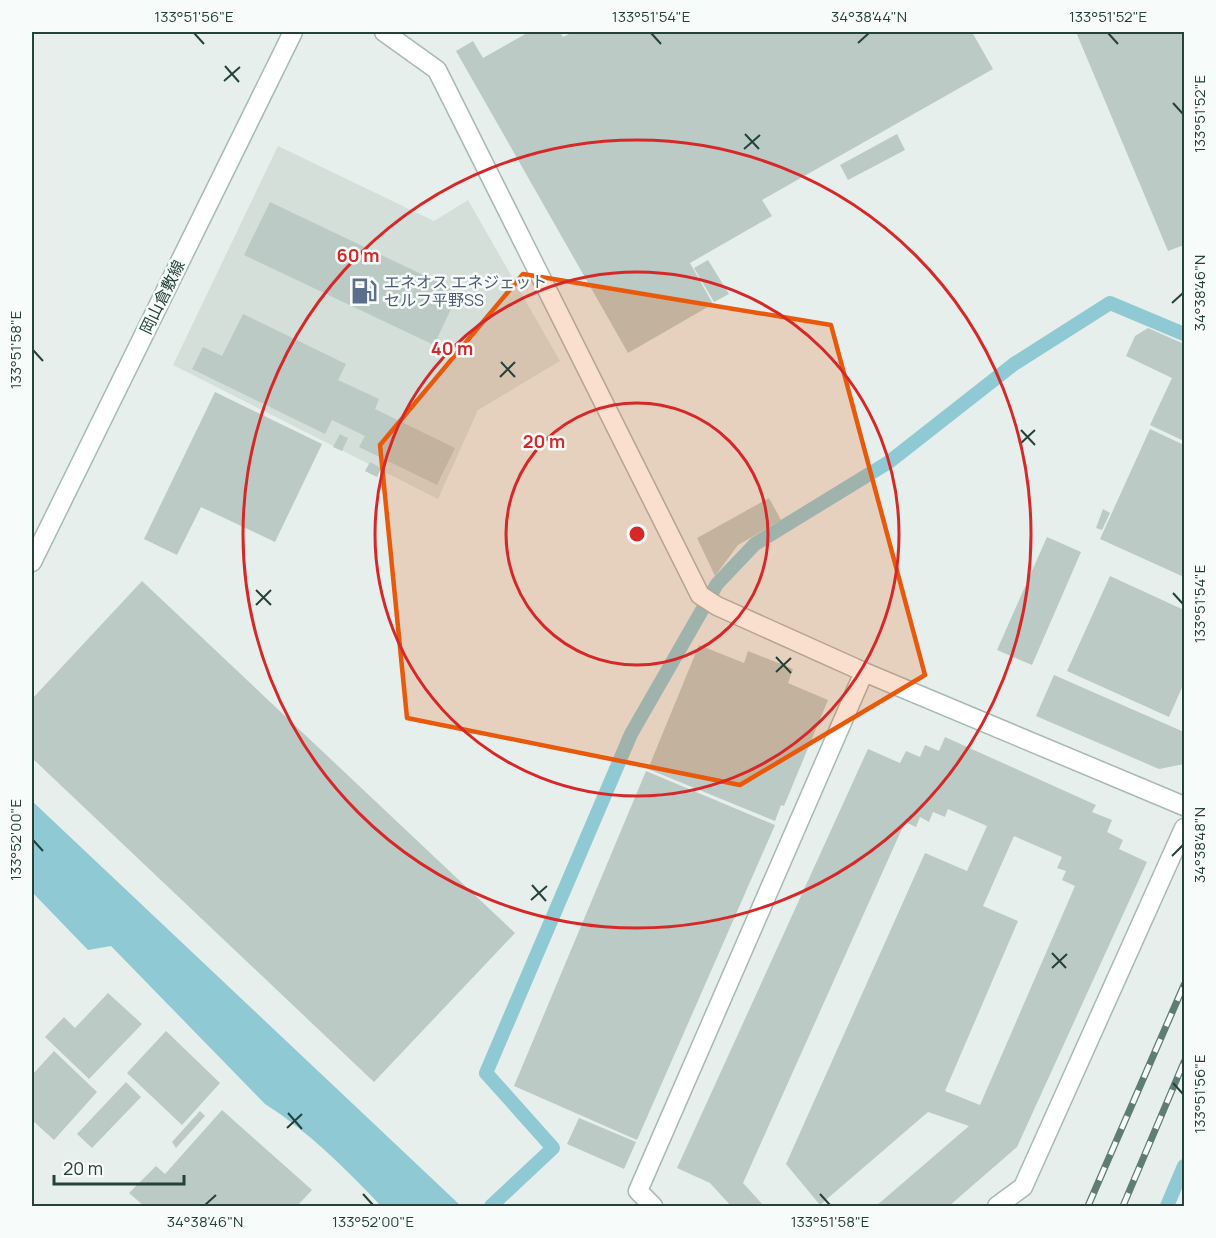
<svg xmlns="http://www.w3.org/2000/svg" width="1216" height="1238" font-family="Manrope,'Noto Sans JP',sans-serif">
	<style>
		.built { fill: #d4dfda }
		.water { fill: #8ec9d4 }
		.lines { fill: none; stroke-linecap: round; stroke-linejoin: round }
		.stream { stroke: #8ec9d4; stroke-width: 14 }
		.building { fill: #bbcac4; fill-rule: evenodd }
		.street-casing { stroke: #a8b8b2; stroke-width: 21 }
		.secondary-casing { stroke: #a4bbb3; stroke-width: 21 }
		.street { stroke: #fff; stroke-width: 18 }
		.secondary { stroke: #fff; stroke-width: 18 }
		.rail-casing { stroke: #5f7d75; stroke-width: 7 }
		.rail { stroke: #f7fbf9; stroke-width: 4.5; stroke-dasharray: 14; stroke-linecap: butt }
		.marked { fill: #e8590c; fill-opacity: 0.2; stroke: #e8590c; stroke-width: 4.5; stroke-linejoin: round }
		.ticks { fill: none; stroke: #24423a; stroke-width: 2 }
		.ring { fill: none; stroke: #d62828; stroke-width: 3 }
		.labels { text-anchor: middle; dominant-baseline: central; stroke-width: 5; stroke-linejoin: round; paint-order: stroke }
		.service-label { font-size: 16px; fill: #4e5e75; stroke: #f7fbf9; text-anchor: start }
		.street-label { font-size: 16px; fill: #24423a; stroke: #f7fbf9 }
		.centre { fill: #d62828; stroke: #f7fbf9; stroke-width: 3 }
		.ring-label { font-size: 18px; text-anchor: middle; font-weight: bold; fill: #d62828; stroke: #f7fbf9; stroke-width: 5; stroke-linejoin: round; paint-order: stroke }
		.neatline { fill: none; stroke: #24423a; stroke-width: 2 }
		.ticks-label { font-size: 15px; text-anchor: middle; fill: #24423a }
	</style>
	<rect width="100%" height="100%" fill="#e6efeb"/>
	<!-- built -->
	<path class="built" d="M278 146 434 221 468 200 560 361 478 410 438 499 173 365Z"/>
	<!-- water -->
	<path class="water" d="M32 801 461 1206H381C345 1168 309 1132 265 1104L111 946 88 950 32 892Z"/>
	<g class="lines">
		<!-- stream -->
		<path class="stream" d="M491 1206 553 1148 486 1073 631 734 717 584 755 544 889 462 1014 364 1110 303 1184 334
			M1167 1206 1184 1166"/>
	</g>
	<!-- building -->
	<path class="building" d="M529 32H560L563 37 573 32H972L993 69 762 200 772 216 690 263 713 304 628 353 456 51 473 41 483 58Z
		M1076 32H1184V245L1168 251Z
		M897 134 905 150 848 180 840 165Z
		M270 202 459 292 434 345 244 255Z
		M708 260 729 294 714 302 694 268Z
		M243 314 346 364 338 380 379 399 375 409 455 448 437 485 359 447 365 436 332 420 325 434 192 369 203 347 222 356Z
		M1148 328 1184 344V441L1150 425 1172 378 1126 356 1135 336Z
		M215 392 322 444 275 542 201 507 177 555 144 539Z
		M1150 429 1184 445V577L1100 539Z
		M340 434 348 438 342 451 333 447Z
		M370 462 381 468 377 477 365 471Z
		M769 498 781 520 738 545 715 576 697 538Z
		M1103 509 1110 513 1102 530 1096 528Z
		M1047 537 1081 552 1032 665 997 650Z
		M1110 576 1184 610V683L1169 717 1067 671Z
		M142 581 515 933 374 1082 32 758V699Z
		M699 645 744 663 748 651 793 669 788 683 828 700 784 806 781 805 775 821 648 769Z
		M1054 675 1184 732V764L1159 769 1036 716Z
		M945 737 1096 805 1092 812 1112 820 1107 832 1123 840 1119 849 1147 862 1017 1147 949 1206H876L969 1126 928 1112 820 1205 786 1164 925 853 967 871 987 826 948 809 945 817 933 812 929 822 920 817 916 827 905 822 743 1183 764 1206H731L710 1183 677 1168 868 749 900 763 906 751 920 757 925 745 939 751ZM1014 836 1062 857 1057 868 1066 871 1062 880 1075 886 980 1105 945 1091 1018 921 983 906Z
		M646 771 775 825 637 1140 514 1086Z
		M108 993 142 1024 89 1079 45 1037 64 1017 75 1028Z
		M166 1031 220 1083 182 1125 127 1073Z
		M54 1051 97 1092 54 1140 32 1120V1075Z
		M126 1082 141 1097 92 1148 77 1134Z
		M222 1110 312 1190 297 1206H144L129 1193 156 1166 165 1174Z
		M200 1111 205 1116 176 1148 172 1142Z
		M579 1118 636 1142 624 1169 567 1144Z"/>
	<g class="lines">
		<!-- street casing -->
		<g class="street-casing">
			<path id="street" d="M384 32 437 70 700 595 717 606 864 672 1184 806
				M653 1206 638 1191 864 672
				M997 1206 1023 1187 1184 828"/>
		</g>
		<!-- secondary casing -->
		<g class="secondary-casing">
			<path id="secondary" d="M32 562 293 32"/>
		</g>
		<!-- street -->
		<use href="#street" class="street"/>
		<!-- secondary -->
		<use href="#secondary" class="secondary"/>
		<!-- rail casing -->
		<g class="rail-casing">
			<path id="rail" d="M1088 1206 1184 985
				M1123 1206 1184 1062"/>
		</g>
		<!-- rail -->
		<use href="#rail" class="rail"/>
	</g>
	<!-- marked area -->
	<path class="marked" d="M523 274 831 325 925 675 740 785 407 718 380 445Z"/>
	<!-- ticks -->
	<path class="ticks" d="M194 33 204 44M651 33 661 44M1108 33 1118 44M858 43 869 33M225 66 239 82M224 81 240 67M1173 103 1183 114M745 134 759 149M744 149 760 135M1172 303 1183 293M33 350 43 361M501 362 515 377M500 377 515 362M1021 430 1035 445M1020 444 1035 430M256 590 271 605M1173 593 1183 604M256 605 271 590M776 657 791 673M776 672 791 658M33 840 43 851M1172 856 1183 845M532 885 546 901M531 900 547 886M1052 953 1066 968M1052 968 1067 954M1173 1083 1183 1094M288 1113 302 1129M287 1128 302 1114M363 1194 373 1205M820 1194 830 1205M205 1205 216 1195"/>
	<!-- distance rings -->
	<g class="ring">
		<circle cx="637" cy="534" r="131"/>
		<circle cx="637" cy="534" r="262"/>
		<circle cx="637" cy="534" r="394"/>
	</g>
	<!-- icons -->
	<defs>
		<g id="fuel-bare" transform="scale(2.07)"><path d="M-5.5-6h7V0h2V4h1.3V-2.5L3-4.5l.8-.8L6-3V5H2.5V1h-1V6h-7ZM-4.2-4.7v3.2H.2V-4.7Z" fill="#5c6f8a" stroke="#f7fbf9" stroke-width="2.5" paint-order="stroke"/></g>
	</defs>
	<g fill-rule="evenodd">
		<use href="#fuel-bare" x="364" y="291"/>
	</g>
	<g class="labels">
		<!-- service labels -->
		<g class="service-label">
			<text x="384" y="282">エネオス エネジェット<tspan x="384" dy="18">セルフ平野SS</tspan></text>
		</g>
		<!-- street labels -->
		<g class="street-label">
			<text transform="translate(162 297) rotate(-64)">岡山倉敷線</text>
		</g>
	</g>
	<circle cx="637" cy="534" r="9" class="centre"/>
	<g class="ring-label">
		<text x="358" y="262">60 m</text>
		<text x="452" y="355">40 m</text>
		<text x="544" y="448">20 m</text>
	</g>
	<!-- border -->
	<rect width="1216" height="1238" fill="none" stroke="#f7fbf9" stroke-width="66"/>
	<!-- scale -->
	<path d="M54 1175v9h130v-9" fill="none" stroke="#24423a" stroke-width="3"/>
	<text x="63" y="1175" font-size="18" fill="#24423a" stroke="#f7fbf9" stroke-width="4.5" paint-order="stroke">20 m</text>
	<rect x="33" y="33" width="1150" height="1172" class="neatline"/>
	<g class="ticks-label">
		<text x="194" y="22">133°51'56"E</text>
		<text x="651" y="22">133°51'54"E</text>
		<text x="869" y="22">34°38'44"N</text>
		<text x="1108" y="22">133°51'52"E</text>
		<text transform="translate(1200 114) rotate(-90)" y="5">133°51'52"E</text>
		<text transform="translate(1200 293) rotate(-90)" y="5">34°38'46"N</text>
		<text transform="translate(16 350) rotate(-90)" y="5">133°51'58"E</text>
		<text transform="translate(1200 604) rotate(-90)" y="5">133°51'54"E</text>
		<text transform="translate(16 840) rotate(-90)" y="5">133°52'00"E</text>
		<text transform="translate(1200 845) rotate(-90)" y="5">34°38'48"N</text>
		<text transform="translate(1200 1094) rotate(-90)" y="5">133°51'56"E</text>
		<text x="205" y="1227">34°38'46"N</text>
		<text x="373" y="1227">133°52'00"E</text>
		<text x="830" y="1227">133°51'58"E</text>
	</g>
</svg>
